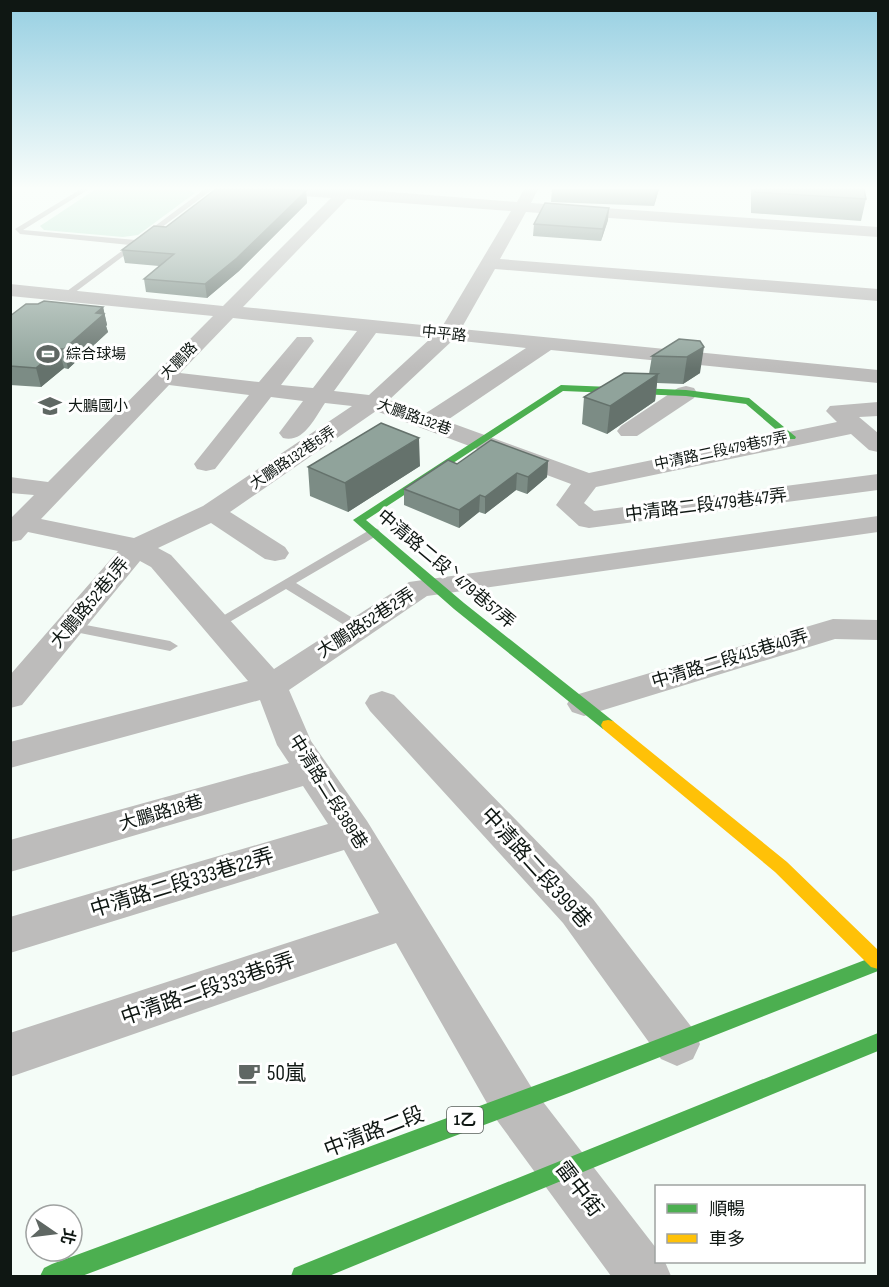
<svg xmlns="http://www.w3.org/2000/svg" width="889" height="1287" font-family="'Sofia Sans Condensed','Noto Sans TC',sans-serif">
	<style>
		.green { fill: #c3e8d5 }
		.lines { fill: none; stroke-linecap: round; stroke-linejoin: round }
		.lane { fill: #bdbcbb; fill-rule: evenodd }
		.street { fill: #bdbcbb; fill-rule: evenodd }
		.fast { fill: #4caf50; fill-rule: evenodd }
		.slow { fill: #ffc107; fill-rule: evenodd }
		.wall { fill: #7c8c85 }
		.shaded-wall { fill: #65726c }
		.building { fill: #90a39b; stroke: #65726c; stroke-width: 1.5 }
		.labels { text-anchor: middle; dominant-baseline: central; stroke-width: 6; stroke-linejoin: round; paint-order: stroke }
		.far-street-label { font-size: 15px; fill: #0f1713; stroke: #fff }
		.far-poi-label { font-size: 15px; fill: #0f1713; stroke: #fff; text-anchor: start }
		.shield { fill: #fff; stroke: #575d5a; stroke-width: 1.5 }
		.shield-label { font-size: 16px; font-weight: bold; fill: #0f1713 }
		.street-label { font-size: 18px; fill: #0f1713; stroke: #fff }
		.near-street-label { font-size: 21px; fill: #0f1713; stroke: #fff }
		.near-poi-label { font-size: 21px; fill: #0f1713; stroke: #fff; text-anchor: start }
	</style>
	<rect width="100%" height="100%" fill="#f4fcf7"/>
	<!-- green -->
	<path class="green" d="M96 189H186L195 193 138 235 123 237 44 230 40 226Z"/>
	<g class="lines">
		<!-- lane -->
		<path class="lane" d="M81 189H89L23 230 136 240 205 189H213L66 299 63 298V294L130 245 20 234 15 229Z
			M373 528 378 529 380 532 378 535 296 583 364 625 366 628 364 631H354L286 589 221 627H211L209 624Z
			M70 622 170 641 178 646 170 651 65 630 63 627 65 624Z"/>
		<!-- street -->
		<path class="street" d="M265 189H355L517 202 524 189H538L531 203 878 227V237L526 212 500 259 878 289V301L495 269 461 329 878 370V383L551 350 446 421 589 473 837 422 826 411 830 406 878 402V416L859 417 878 433V452L869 450 851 434 596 487 584 503 594 511 878 474V490L589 528 579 526 556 505 571 484 376 411 230 512 285 547 289 553 285 559 275 561 265 559 211 523 158 548 171 555 274 669 409 582 878 516V532L427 596 289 690 311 741 367 821 530 1085 656 1248V1262H665L671 1276H611L496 1119 396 943 10 1077V1033L379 913 344 850 10 953V917L328 824 303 786 10 872V840L289 763 277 745 260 700 10 768V742L248 681 151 567 140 561 22 705 10 708V675L118 551 28 532 21 540 10 542V519L34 495 10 493V477L48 482 213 316 10 296V284L223 306 331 198 272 194ZM347 199 511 211 442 327 243 307ZM233 318 357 331 313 388 281 385 314 341 311 337H297L259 382 180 373ZM376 333 431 338 369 395 334 391ZM453 340 526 348 426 413 389 400ZM169 385 249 395 194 464 197 469 206 471 215 469 271 397 303 401 279 433 283 438C304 443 314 419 325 403L352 406 203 506 134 538 41 519Z
			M686 386 694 388 697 393 694 398 637 436H621L617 431 621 426 678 388Z
			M833 619 878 620V640L835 639 584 716 572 712 567 704 572 696Z
			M382 691 394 695 593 899 693 1029 700 1044 693 1059 677 1066 661 1059 563 923 370 711 365 703 370 695Z"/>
		<!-- fast -->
		<path class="fast" d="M561 385 686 390 749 398 796 437 795 439H787L746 404 686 396 563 391 366 520 464 603 613 721 615 725 613 729H603L454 609 353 520Z
			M878 955V971L569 1093 82 1276H40L44 1268 52 1264 569 1073Z
			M878 1033V1051L329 1276H291L294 1268Z"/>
		<!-- slow -->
		<path class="slow" d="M608 720 613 721 787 862 878 950V969L871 967 775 872 603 729 601 725 603 721Z"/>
	</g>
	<!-- wall -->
	<path class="wall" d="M552 189H659L654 206 551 202Z
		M751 189H864L866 199 861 221 751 213Z
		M306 191 307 203 239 271 207 298 146 292 144 279 159 266 125 263 122 250 166 227Z
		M608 220 601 241 533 236 534 224Z
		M103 307 107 325 106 326 108 332 68 369 64 368 41 387 10 385V316Z
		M679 339 700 373 683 384 657 383 655 401 607 434 582 424 584 397 649 374 652 356Z
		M548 461 547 477 527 494 516 490 485 514 479 512 459 528 404 505V489L457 464Z
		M420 466 348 512 310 496 308 467Z"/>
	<!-- shaded-wall -->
	<path class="shaded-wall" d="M656 189H659L654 206Z
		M306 191 307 203 239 271 207 298 205 284Z
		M609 208 608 220 601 241 603 229Z
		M103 307 107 325 106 326 108 332 68 369 64 349 96 313Z
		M704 347 700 373 683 384 687 357Z
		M59 349 64 368 41 387 36 368Z
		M658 374 655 401 607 434 610 406Z
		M419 438 420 466 348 512 345 483Z
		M548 461 547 477 527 494 528 477Z
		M517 473 516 490 485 514V497Z
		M480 495 479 512 459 528V510Z"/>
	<!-- building -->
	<path class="building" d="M216 189H275L306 191 237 258 205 284 144 279 174 254 122 250 154 226 166 227Z
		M755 189H864L866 199 755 192Z
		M545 203 609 208 603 229 534 224Z
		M44 301 103 307 96 313 104 314 64 349H59L36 368 10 366V316L26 304H38Z
		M679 339 700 341 704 347 687 357 652 356Z
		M624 373 658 374 610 406 584 397Z
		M381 423 419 438 345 483 308 467Z
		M491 440 548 461 528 477 517 473 485 497 480 495 459 510 404 489 448 460 457 464Z"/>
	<!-- sky -->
	<linearGradient id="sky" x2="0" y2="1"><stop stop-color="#96cfe2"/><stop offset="0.51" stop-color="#fafefb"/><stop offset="1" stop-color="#fafefb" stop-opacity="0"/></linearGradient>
	<rect width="889" height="369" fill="url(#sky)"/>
	<!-- icons -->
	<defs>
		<g id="stadium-bare" transform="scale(1.8)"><path d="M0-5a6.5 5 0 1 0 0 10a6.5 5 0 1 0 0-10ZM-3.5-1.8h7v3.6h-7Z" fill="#5f6763" stroke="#fff" stroke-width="2.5" paint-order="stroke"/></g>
		<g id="school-bare" transform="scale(1.8)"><path d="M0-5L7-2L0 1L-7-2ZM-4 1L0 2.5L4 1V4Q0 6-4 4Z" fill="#5f6763" stroke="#fff" stroke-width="2.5" paint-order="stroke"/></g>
		<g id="cafe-bare" transform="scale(1.8)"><path d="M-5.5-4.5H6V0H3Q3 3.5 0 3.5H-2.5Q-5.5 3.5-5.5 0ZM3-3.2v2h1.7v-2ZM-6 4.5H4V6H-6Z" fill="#5f6763" stroke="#fff" stroke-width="2.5" paint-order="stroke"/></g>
	</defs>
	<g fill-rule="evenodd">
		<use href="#stadium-bare" x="48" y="354"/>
		<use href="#school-bare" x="50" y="406"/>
		<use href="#cafe-bare" x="249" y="1073"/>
	</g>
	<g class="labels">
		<!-- far-street labels -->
		<g class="far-street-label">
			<text transform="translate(444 334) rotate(6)">中平路</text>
			<text transform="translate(179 361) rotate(-46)">大鵬路</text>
			<text transform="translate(414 417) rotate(20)">大鵬路132巷</text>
			<text transform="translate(721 451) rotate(-12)">中清路二段479巷57弄</text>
			<text transform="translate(293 458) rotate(-34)">大鵬路132巷6弄</text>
		</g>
		<!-- far-poi labels -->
		<g class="far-poi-label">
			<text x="66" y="354">綜合球場</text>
			<text x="68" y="406">大鵬國小</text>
		</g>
		<!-- shield labels -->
		<rect class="shield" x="447" y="1107" width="36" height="26" rx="4.5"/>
		<g class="shield-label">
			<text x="465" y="1120">1乙</text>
		</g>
		<!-- street labels -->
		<g class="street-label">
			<text transform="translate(706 505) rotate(-7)">中清路二段479巷47弄</text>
			<text transform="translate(446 569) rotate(40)">中清路二段ˋ479巷57弄</text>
			<text transform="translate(90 603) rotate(-50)">大鵬路52巷1弄</text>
			<text transform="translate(366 623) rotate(-33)">大鵬路52巷2弄</text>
			<text transform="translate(730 659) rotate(-17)">中清路二段415巷40弄</text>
			<text transform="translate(328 792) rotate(58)">中清路二段389巷</text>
			<text transform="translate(161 813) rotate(-16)">大鵬路18巷</text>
		</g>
		<!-- near-street labels -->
		<g class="near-street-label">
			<text transform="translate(536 868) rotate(48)">中清路二段399巷</text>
			<text transform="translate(182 883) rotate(-17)">中清路二段333巷22弄</text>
			<text transform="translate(208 989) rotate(-19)">中清路二段333巷6弄</text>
			<text transform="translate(374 1132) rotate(-21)">中清路二段</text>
			<text transform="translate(579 1189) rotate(53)">雷中街</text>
		</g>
		<!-- near-poi labels -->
		<g class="near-poi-label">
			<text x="267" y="1073">50嵐</text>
		</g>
	</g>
	<!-- border -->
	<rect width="889" height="1287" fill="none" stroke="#0f1713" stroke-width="24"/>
	<!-- legend -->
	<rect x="655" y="1185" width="210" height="78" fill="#ffffff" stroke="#9fa2a1" stroke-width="1.5"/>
	<rect x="667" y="1204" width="30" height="9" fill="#4caf50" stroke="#9fa2a1" stroke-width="1.5"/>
	<text x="709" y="1215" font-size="18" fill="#0f1713">順暢</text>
	<rect x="667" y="1234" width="30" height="9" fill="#ffc107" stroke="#9fa2a1" stroke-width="1.5"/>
	<text x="709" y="1245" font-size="18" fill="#0f1713">車多</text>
	<!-- north arrow -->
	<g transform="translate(54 1233) rotate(104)"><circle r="28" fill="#ffffff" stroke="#9fa2a1" stroke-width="1.5"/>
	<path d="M0-4.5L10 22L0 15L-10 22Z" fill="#5f6763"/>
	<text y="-9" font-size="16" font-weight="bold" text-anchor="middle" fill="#0f1713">北</text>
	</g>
</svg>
